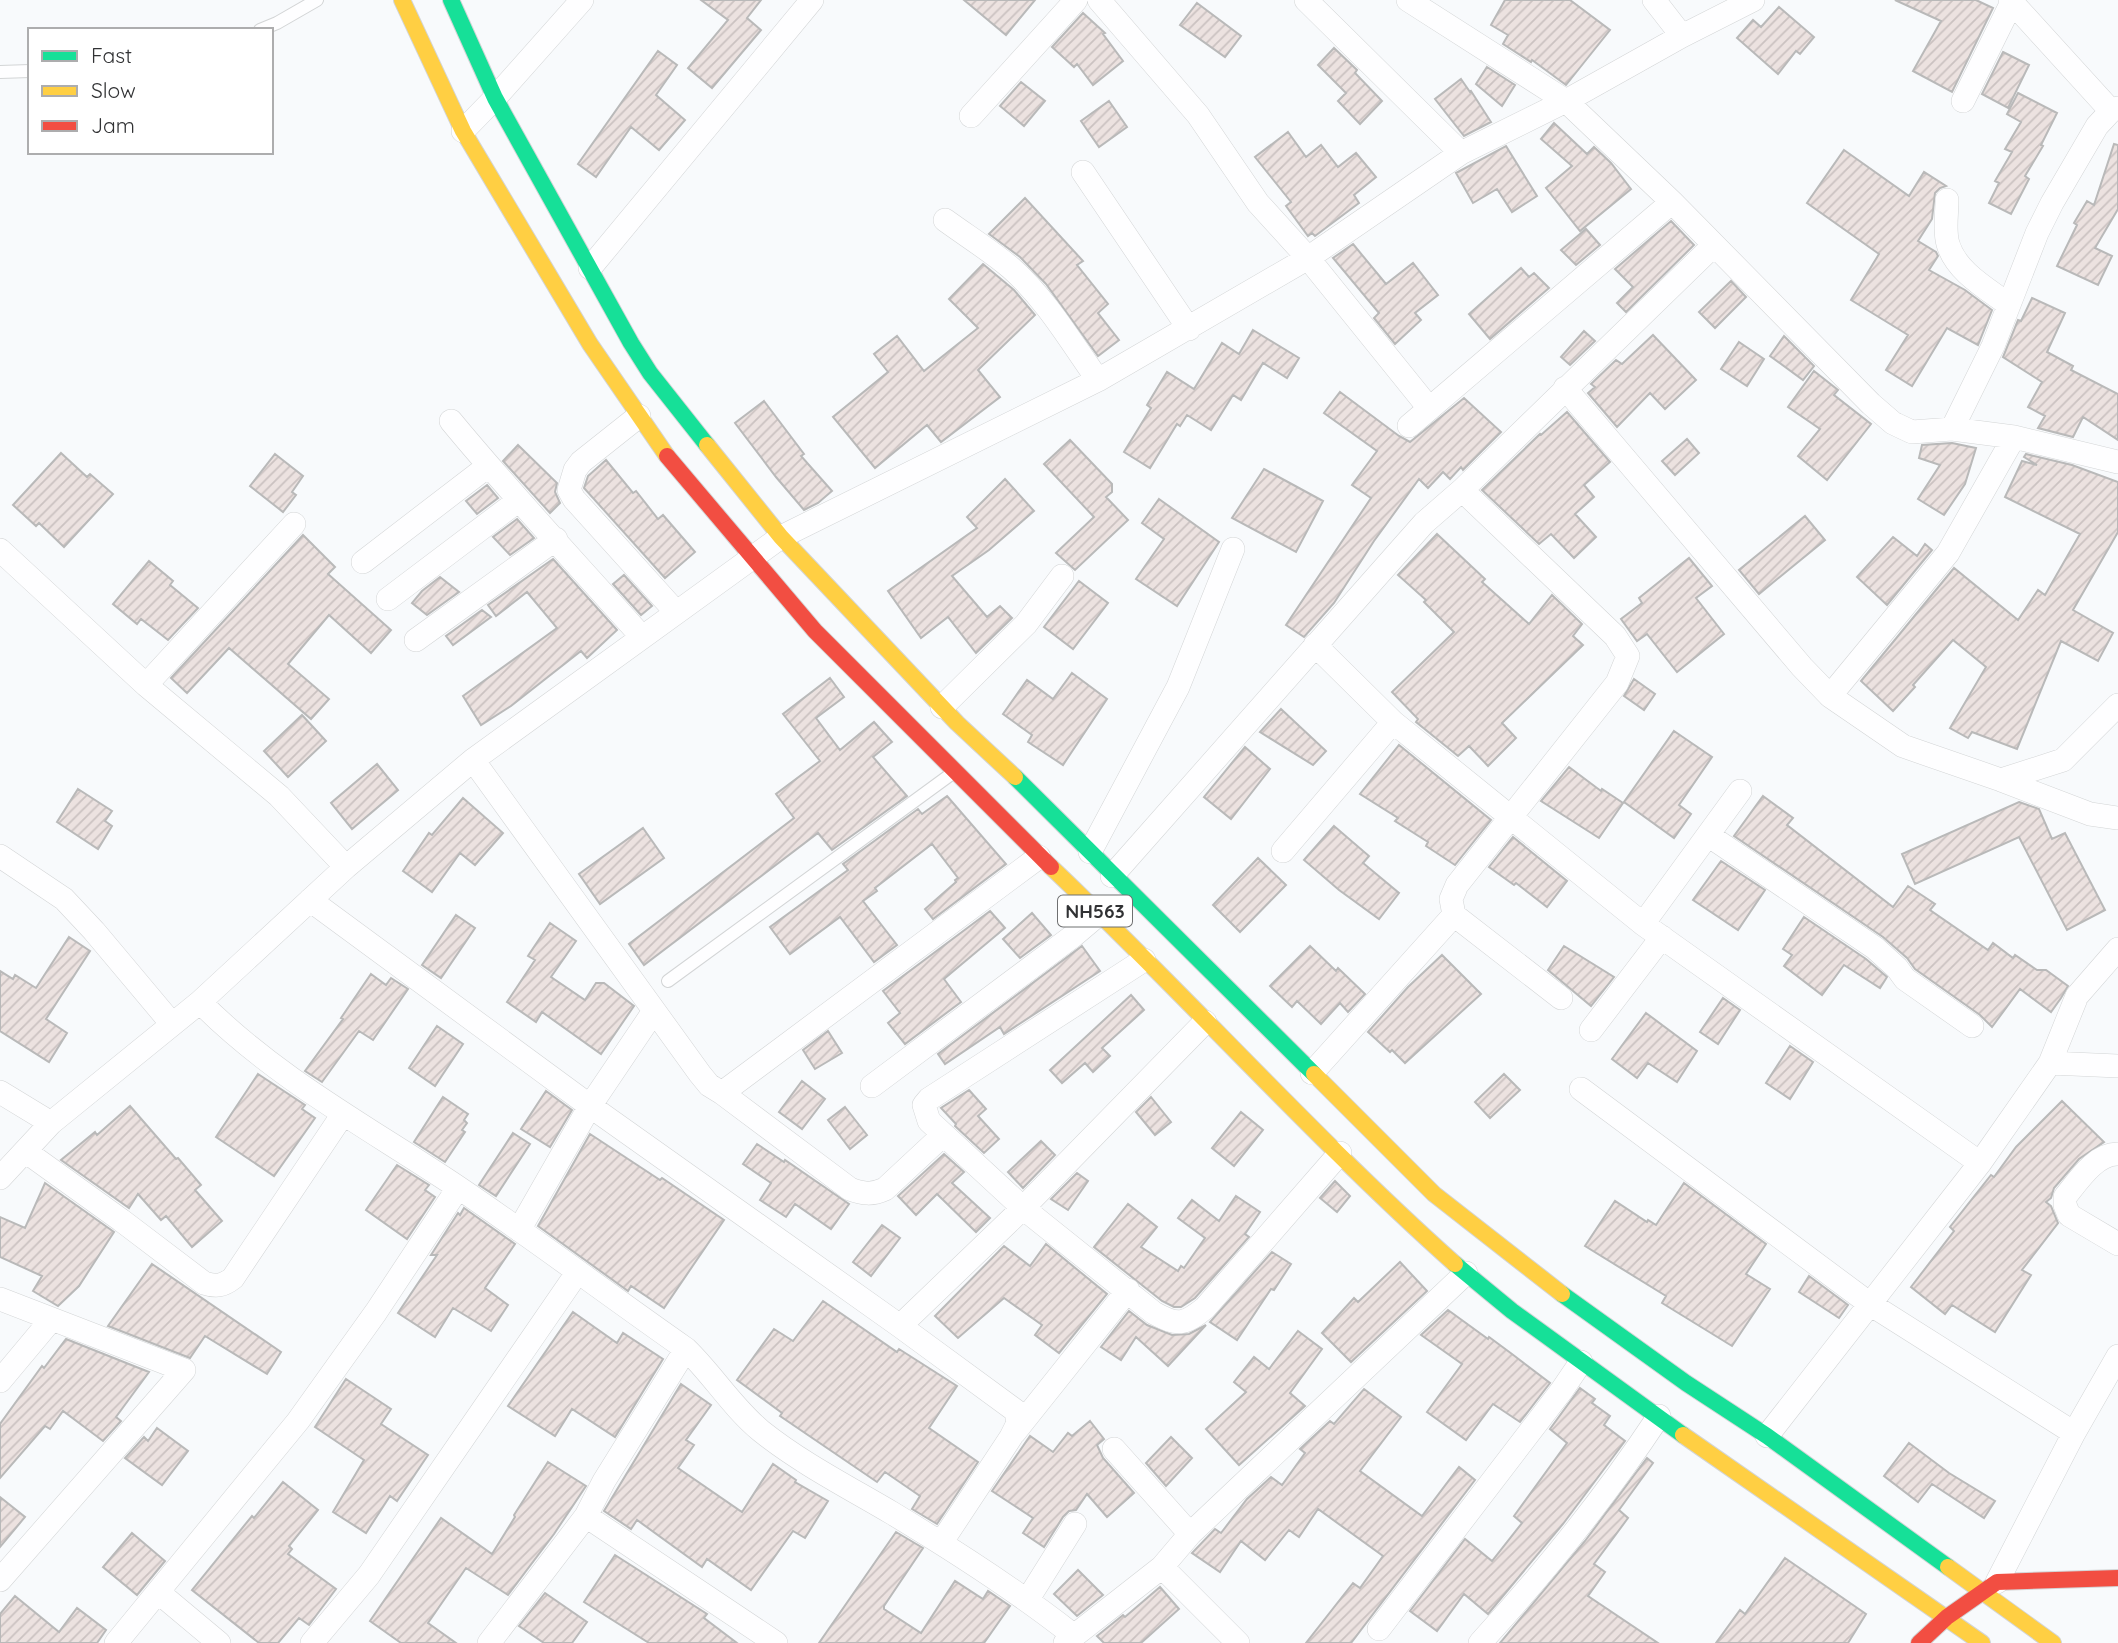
<svg xmlns="http://www.w3.org/2000/svg" width="2118" height="1643" font-family="Quicksand,sans-serif">
	<style>
		.building { fill: url(#building-hatch); stroke: #b9b9b9; stroke-width: 2 }
		.lines { fill: none; stroke-linecap: round; stroke-linejoin: round }
		.lane-casing { stroke: #d3d5d6; stroke-width: 14 }
		.street-casing { stroke: #d3d5d6; stroke-width: 24 }
		.fast-casing { stroke: #d3d5d6; stroke-width: 18 }
		.slow-casing { stroke: #d3d5d6; stroke-width: 18 }
		.jam-casing { stroke: #d3d5d6; stroke-width: 18 }
		.lane { stroke: #fefeff; stroke-width: 12 }
		.street { stroke: #fefeff; stroke-width: 23 }
		.fast { stroke: #16e098; stroke-width: 16 }
		.slow { stroke: #ffcf43; stroke-width: 16 }
		.jam { stroke: #f24e42; stroke-width: 16 }
		.labels { text-anchor: middle; dominant-baseline: central; stroke-width: 5; stroke-linejoin: round; paint-order: stroke }
		.shield { fill: #fff; stroke: #6f7071; stroke-width: 2 }
		.shield-label { font-size: 19px; font-weight: bold; fill: #313234 }
	</style>
	<defs>
		<pattern id="building-hatch" width="6" height="6" patternUnits="userSpaceOnUse" patternTransform="scale(1.75)"><rect width="6" height="6" fill="#ece2e0"/><path d="M-1 1l2-2M0 6l6-6M5 7l2-2" fill="none" stroke="#cbc2c1"/></pattern>
	</defs>
	<rect width="100%" height="100%" fill="#f8fafc"/>
	<!-- building -->
	<path class="building" d="M701 0H761L747 18 761 30 712 88 688 68 728 20Z
		M964 0H1035L1006 35Z
		M1505 0H1570L1610 30 1566 85 1532 60 1531 62 1503 44 1508 35 1491 25Z
		M1895 0H1976L1993 8 1952 92 1913 71 1941 21Z
		M1197 3 1241 36 1225 57 1180 25Z
		M1779 7 1814 37 1800 54 1796 51 1778 74 1737 38 1753 20 1761 27Z
		M1083 13 1105 33 1103 34 1123 61 1093 85 1077 64 1074 67 1052 47Z
		M1334 48 1357 70 1355 73 1382 101 1360 124 1338 101 1346 93 1318 65Z
		M658 51 677 65 656 95 685 120 659 150 631 127 596 177 578 164Z
		M2003 52 2029 65 2008 108 1982 94Z
		M1487 67 1515 85 1502 106 1476 84Z
		M1461 79 1470 92 1471 91 1491 122 1464 136 1435 99Z
		M1021 82 1045 101 1024 126 1000 106Z
		M2018 93 2057 113 2041 145 2043 146 2025 176 2029 179 2011 214 1989 203 1999 183 1995 181 2012 152 2005 149 2021 122 2007 114Z
		M1109 101 1127 127 1099 147 1081 121Z
		M1554 123 1587 154 1594 147 1611 163 1631 189 1580 231 1546 188 1572 166 1541 139Z
		M1288 132 1306 157 1321 145 1338 167 1356 153 1376 177 1354 195 1359 203 1315 236 1312 233 1308 236 1286 206 1291 202 1255 157Z
		M2114 144 2118 145V209L2095 248 2112 256 2098 285 2057 266 2077 225 2074 223 2087 201 2094 205Z
		M1506 146 1537 196 1512 212 1497 189 1473 203 1456 173Z
		M1844 150 1909 196 1924 172 1946 186 1940 188 1935 193 1932 219 1918 241 1936 252 1938 256 1929 270 1965 290 1992 310 1978 345 1947 328 1912 386 1886 370 1908 335 1851 300 1879 254 1807 203Z
		M1025 198 1083 261 1077 265 1108 304 1098 313 1119 340 1098 356 1046 284 1020 257 989 234Z
		M1671 221 1694 245 1626 312 1617 303 1633 287 1615 269Z
		M1586 229 1600 245 1576 265 1561 250Z
		M1353 244 1386 284 1413 263 1438 295 1415 313 1421 320 1395 344 1374 318 1379 313 1333 258Z
		M983 264 1014 290 1035 315 978 370 1000 397 941 442 927 425 875 468 833 417 888 372 874 354 897 336 924 371 978 328 949 299Z
		M1521 268 1529 277 1534 273 1549 288 1490 339 1469 314Z
		M1731 281 1746 297 1715 328 1699 312Z
		M2032 298 2065 313 2047 352 2073 366 2071 370 2118 394V440L2083 417 2073 437 2038 428 2045 416 2028 407 2042 382 2003 357 2018 320 2021 321Z
		M1253 330 1299 358 1287 378 1263 363 1241 400 1233 395 1211 430 1187 415 1180 426 1177 424 1150 468 1124 452 1151 408 1147 405 1167 372 1194 389 1222 343 1239 354Z
		M1584 331 1595 341 1570 365 1561 357Z
		M1653 335 1696 380 1665 409 1650 393 1617 427 1588 393 1595 387 1591 384 1616 360 1622 364Z
		M1784 336 1814 366 1803 380 1770 356Z
		M1739 342 1764 359 1747 386 1721 369Z
		M1814 371 1838 390 1834 395 1871 424 1827 480 1798 456 1820 429 1788 407Z
		M1340 392 1399 436 1410 442 1464 398 1501 432 1463 470 1461 467 1450 479 1443 472 1428 488 1419 479 1374 541 1334 603 1304 637 1286 625 1371 498 1352 485 1377 451 1324 413Z
		M764 401 804 454 801 456 832 491 818 503 804 510 776 477 735 423Z
		M1567 412 1610 462 1584 485 1594 497 1575 514 1596 537 1574 558 1551 534 1539 544 1482 490 1540 434 1541 435Z
		M1687 439 1699 453 1675 475 1662 461Z
		M1070 440 1112 484V492L1106 497 1128 520 1075 570 1056 553 1094 517 1044 464Z
		M1952 443 1976 448 1965 484 1944 515 1918 499 1940 465 1919 458 1922 445Z
		M518 445 557 483 555 492 560 503 550 513 503 461Z
		M61 453 87 477 90 474 113 494 64 547 39 523 36 526 13 505Z
		M275 454 303 476 292 492 296 495 283 512 250 486Z
		M2026 454 2072 465 2118 482V532L2073 610 2113 633 2098 661 2061 641 2017 749 1972 732 1968 738 1950 728 1986 667 1953 640 1913 685 1915 687 1893 711 1861 681 1954 568 2018 620 2038 590 2045 595 2080 534 2005 497 2022 461 2037 465 2024 457Z
		M606 460 633 493 636 491 658 519 663 515 695 552 665 578 584 488 588 476Z
		M1264 469 1323 501 1296 552 1232 518Z
		M1005 479 1034 511 989 550 952 576 987 617 1000 606 1012 618 976 653 948 617 921 638 888 591 977 528 967 517Z
		M487 485 498 498 477 514 466 501Z
		M1159 499 1219 542 1177 606 1136 579 1164 539 1142 523Z
		M1805 516 1825 540 1759 594 1739 570Z
		M517 519 534 538 510 555 493 537Z
		M1437 534 1485 579 1482 582 1529 624 1552 595 1582 624 1573 636 1583 645 1502 723 1516 738 1488 766 1469 746 1458 756 1416 722 1418 719 1392 692 1454 632 1424 602 1426 600 1398 575Z
		M303 535 335 567 328 574 391 630 371 653 329 615 288 664 329 699 311 719 229 648 187 693 171 678Z
		M1893 537 1917 556 1925 544 1932 550 1887 605 1857 577Z
		M1689 558 1712 586 1696 598 1724 634 1677 672 1647 634 1637 641 1621 619 1642 603 1639 598Z
		M553 559 617 630 587 658 581 651 511 706 481 725 463 696 557 628 527 592 496 616 488 605Z
		M149 561 173 581 170 585 198 608 168 640 141 619 137 624 113 604Z
		M624 575 652 606 641 615 613 584Z
		M440 577 459 592 427 615 412 603 422 591Z
		M1079 581 1108 603 1073 649 1044 627Z
		M482 610 491 617 453 645 446 636Z
		M1072 673 1107 699 1063 765 1028 742 1032 735 1003 714 1027 680 1053 699Z
		M830 678 844 697 816 718 840 750 874 722 892 742 873 757 907 796 832 850 818 833 644 965 629 944 794 818 776 794 820 761 783 714Z
		M1634 679 1655 694 1644 710 1624 696Z
		M1281 709 1326 751 1313 765 1260 732Z
		M302 715 326 741 288 777 264 751Z
		M1674 731 1712 757 1679 805 1691 814 1674 838 1624 802Z
		M1399 745 1491 820 1455 865 1426 846 1428 842 1395 821 1398 818 1360 794Z
		M1245 747 1270 769 1231 819 1204 797Z
		M377 764 398 790 352 829 331 803Z
		M1569 767 1601 791 1602 789 1623 803 1599 838 1541 801Z
		M78 789 112 811 105 821 112 826 98 849 57 822Z
		M947 796 1006 864 933 919 925 909 956 882 955 880 958 878 932 844 875 888 877 891 863 901 897 945 874 962 840 917 790 954 770 927 848 870 843 864 918 809 922 814Z
		M1763 796 1793 818 1787 825 1893 907 1908 886 1935 904 1930 910 1988 950 1993 943 2013 958 2015 955 2037 970H2046L2068 986 2061 998 2051 1012 2020 989 1992 1027 1980 1015 1915 969 1907 958 1883 937 1734 836Z
		M463 798 503 833 475 865 460 853 432 892 403 871 429 833 432 835Z
		M2019 802 2039 809 2052 839 2065 833 2105 910 2067 930 2019 837 1915 884 1902 854Z
		M1334 826 1369 856 1363 863 1399 893 1379 919 1339 890 1304 860Z
		M643 828 664 858 600 904 579 874Z
		M1513 837 1567 881 1547 907 1516 883 1514 885 1489 867Z
		M1258 858 1286 885 1240 932 1213 905Z
		M1721 861 1765 890 1738 930 1693 900Z
		M990 911 1005 928 944 979 961 1002 905 1044 888 1023 900 1013 883 991Z
		M1032 913 1051 935 1020 958 1003 939Z
		M456 915 475 928 441 978 422 965Z
		M1804 917 1866 959 1887 977 1880 988 1844 965 1822 995 1784 966 1792 955 1783 949Z
		M550 923 576 941 551 977 585 1000 596 983H604L634 1006 601 1054 542 1012 536 1022 507 1002 535 960 528 956Z
		M69 937 90 951 46 1019 67 1033 49 1062 0 1031V971L13 979 15 975 36 988Z
		M1082 946 1100 971 1004 1034 1000 1027 945 1064 938 1054Z
		M1310 946 1336 971 1338 968 1365 994 1348 1012 1340 1003 1321 1024 1297 1001 1292 1007 1270 986Z
		M1564 946 1614 977 1591 1006 1548 970Z
		M1442 955 1481 994 1405 1063 1392 1050 1390 1052 1368 1032 1408 987Z
		M371 974 386 985 391 978 408 989 373 1040 359 1031 322 1082 305 1071 343 1019 341 1018Z
		M1131 995 1144 1010 1102 1048 1110 1056 1093 1072 1085 1063 1062 1083 1050 1070Z
		M1723 998 1740 1010 1718 1044 1700 1032Z
		M1646 1013 1697 1051 1677 1082 1648 1063 1637 1078 1612 1059Z
		M437 1026 463 1044 435 1086 409 1068Z
		M828 1031 842 1053 815 1069 803 1050Z
		M1790 1046 1813 1062 1790 1099 1766 1083Z
		M258 1074 305 1105 302 1109 315 1118 274 1176 216 1137Z
		M1504 1074 1520 1090 1490 1118 1475 1102Z
		M802 1081 825 1099 802 1129 779 1112Z
		M969 1090 986 1109 978 1116 999 1139 984 1153 955 1126 956 1124 941 1108Z
		M546 1091 572 1110 550 1147 521 1129Z
		M443 1097 468 1114 464 1120 467 1123 462 1130 465 1132 445 1162 414 1142Z
		M1151 1097 1171 1122 1155 1135 1136 1112Z
		M2062 1101 2104 1142 2079 1159 2054 1188 2051 1198 2046 1202 2051 1206 2058 1223 2022 1270 2031 1275 1995 1332 1952 1305 1945 1314 1911 1287 1954 1231 1950 1227 1991 1175 1994 1177 2016 1147Z
		M130 1106 176 1159 178 1158 201 1185 195 1190 222 1221 192 1247 166 1216 161 1220 138 1194 129 1208 61 1160 95 1132 97 1135Z
		M845 1107 867 1135 850 1149 828 1120Z
		M1241 1112 1263 1130 1234 1166 1212 1148Z
		M513 1133 530 1144 496 1196 479 1185Z
		M590 1134 660 1180 662 1178 724 1220 664 1308 631 1286 628 1291 538 1226Z
		M1041 1141 1055 1155 1023 1188 1008 1172Z
		M757 1144 784 1162 785 1160 849 1204 831 1229 795 1204 786 1217 760 1200 771 1183 743 1164Z
		M944 1154 964 1172 952 1183 990 1218 976 1232 937 1194 916 1215 898 1196Z
		M397 1165 429 1185 425 1190 435 1197 407 1239 366 1210Z
		M1077 1173 1088 1181 1068 1210 1051 1199Z
		M1335 1181 1350 1196 1337 1212 1320 1198Z
		M45 1183 114 1232 79 1286 58 1306 33 1291 42 1276 0 1257V1217L25 1228Z
		M1684 1183 1766 1244 1746 1274 1770 1289 1732 1346 1662 1303 1666 1296 1585 1246 1615 1201 1647 1222 1648 1220 1656 1225Z
		M1236 1196 1260 1212 1245 1234 1249 1237 1195 1298 1181 1307H1174L1162 1301 1094 1247 1128 1204 1157 1227 1141 1247 1178 1271 1181 1266 1184 1268 1205 1238 1178 1218 1192 1200 1219 1221Z
		M464 1208 515 1244 485 1288 508 1305 491 1331 453 1308 435 1337 398 1313 437 1255H431L458 1213 460 1215Z
		M882 1225 900 1238 871 1276 853 1262Z
		M1046 1244 1107 1294 1059 1353 1035 1335 1042 1325 1004 1298 958 1338 935 1316 1004 1246 1030 1266Z
		M1272 1252 1291 1264 1274 1290 1271 1289 1237 1340 1210 1322Z
		M1400 1262 1427 1291 1351 1362 1322 1333 1354 1298 1358 1302Z
		M152 1264 281 1352 267 1374 205 1336 190 1358 108 1326Z
		M1809 1276 1848 1305 1839 1318 1799 1292Z
		M823 1301 897 1352 899 1349 957 1386 929 1428 978 1462 937 1524 912 1509 920 1496 885 1472 877 1482 780 1416 782 1413 737 1380 774 1329 793 1341Z
		M1448 1310 1488 1339 1489 1337 1512 1354 1550 1383 1520 1422 1493 1404 1466 1440 1427 1412 1462 1364 1421 1335Z
		M1129 1311 1147 1325 1172 1335 1189 1334 1206 1325 1168 1366 1136 1337 1121 1360 1101 1347Z
		M573 1312 617 1343 623 1333 663 1359 615 1437 572 1409 555 1436 508 1406Z
		M1298 1331 1322 1349 1290 1393 1305 1406 1239 1465 1206 1429 1246 1392 1234 1382 1254 1357 1269 1369Z
		M66 1339 149 1372 116 1417 121 1421 103 1441 63 1411 50 1429 45 1426 0 1478V1424L42 1366 44 1368Z
		M346 1379 391 1409 381 1424 428 1455 397 1501 390 1496 366 1533 333 1512 364 1460 315 1427Z
		M681 1384 711 1405 686 1440 694 1445 678 1468 742 1512 773 1464 796 1480 795 1482 828 1501 805 1538 793 1531 751 1590 707 1559 702 1567 637 1520 631 1529 604 1511Z
		M1580 1388 1595 1399 1592 1403 1610 1416 1604 1425 1625 1441 1563 1524 1488 1614 1464 1594 1437 1631 1410 1611 1465 1539 1492 1561 1522 1523 1514 1516 1567 1443 1550 1429Z
		M1364 1389 1401 1417 1360 1471 1422 1516 1459 1467 1475 1480 1351 1643H1306L1353 1583 1360 1588 1383 1556 1318 1509 1299 1537 1289 1530 1265 1560 1241 1541 1220 1572 1192 1553 1215 1529 1221 1533 1247 1499 1271 1477 1282 1485 1305 1453 1300 1449 1330 1421 1334 1424Z
		M1090 1421 1104 1439 1097 1445 1103 1458 1134 1493 1107 1517 1087 1494 1076 1510 1069 1511 1063 1517 1044 1547 1023 1533 1033 1518 992 1491 1030 1436 1053 1452 1068 1433 1072 1436Z
		M157 1428 188 1451 162 1485 125 1458 144 1437 148 1441Z
		M1171 1437 1192 1458 1166 1486 1146 1463Z
		M1909 1443 1949 1473 1995 1501 1984 1518 1932 1484 1918 1502 1884 1476Z
		M1647 1458 1653 1463 1619 1510 1628 1518 1594 1564 1605 1572 1588 1596 1658 1643H1500L1585 1541Z
		M548 1462 586 1486 554 1534 508 1595 466 1568 428 1623 456 1643H401L370 1621 441 1518 492 1554 515 1517 514 1515Z
		M283 1482 318 1510 289 1546 292 1549 288 1554 336 1589 309 1625 299 1618 278 1643H259L192 1590 252 1516 254 1518Z
		M0 1497 25 1517 0 1547Z
		M896 1532 923 1548 884 1606V1609L921 1633 955 1581 983 1599 988 1591 1010 1606 984 1643H819Z
		M132 1533 165 1561 137 1595 103 1567Z
		M615 1555 707 1614 704 1618 737 1643H649L584 1602Z
		M1785 1558 1866 1614 1848 1643H1716L1740 1610 1745 1614Z
		M1078 1570 1103 1595 1077 1616 1054 1594Z
		M1160 1587 1179 1609 1141 1643H1104L1097 1636 1123 1615 1125 1617Z
		M545 1593 587 1622 572 1643H544L519 1626Z
		M15 1596 59 1632 77 1608 106 1630 97 1643H0V1614Z"/>
	<g class="lines">
		<!-- lane casing -->
		<g class="lane-casing">
			<path id="lane" d="M260 30 277 23 317 0
				M0 72 30 71
				M668 981 950 775"/>
		</g>
		<!-- street casing -->
		<g class="street-casing">
			<path id="street" d="M1099 0 1198 115 1258 203 1308 258 1429 408
				M1306 0 1461 153
				M1408 0 1566 101 1672 202 1871 404 1893 423 1912 432 1952 429 2014 437 2118 462
				M1654 0 1682 36
				M2010 0 2111 111
				M1963 101 2012 2
				M971 116 1076 0
				M463 131 495 98 582 0
				M1083 172 1189 329
				M1947 200C1947 214 1944 231 1948 244 1956 272 1988 289 2009 305
				M945 220C967 236 991 251 1011 268 1046 299 1071 342 1098 380
				M590 268 812 0
				M1565 388 1802 667 1830 696 1903 746 2001 780 2063 760 2118 705
				M639 416 581 462 575 470 569 490 574 499 676 612
				M451 421C512 495 578 565 642 637
				M1409 426 1672 202
				M1952 429 1993 346 2037 233 2052 203 2097 126 2111 111 2118 108
				M0 550 146 685 279 796 346 867
				M363 562 488 466
				M388 599 519 500
				M416 640 556 539
				M1315 645 1393 722 1643 924 1980 1163
				M146 685 294 524
				M1830 696 1948 553 2014 437
				M942 707 1026 624 1062 576
				M473 760 700 1074 709 1085 722 1093 1039 857
				M2001 780 2090 814 2118 818
				M1708 835 1875 948 1897 968 1905 979 1972 1026
				M1283 851 1393 722
				M1090 852 1178 687 1233 549
				M0 856 64 899 94 931 172 1024
				M1112 876 1424 523 1462 490 1714 245
				M310 900 590 1106 900 1326 1016 1411 1018 1423 1011 1437 941 1543
				M1454 915 1561 998
				M1643 924 1740 791
				M1144 960 929 1099 924 1105 929 1121 1023 1208 1154 1313C1178 1326 1184 1325 1205 1308L1340 1153
				M200 1002C275 1078 371 1129 459 1188 536 1240 610 1296 686 1349 713 1375 732 1407 761 1431 801 1463 848 1487 892 1513 955 1551 1016 1590 1073 1635
				M1591 1030 1662 937
				M2050 1063 2118 1066
				M1312 1073 1454 915 1451 899 1457 885 1617 683 1628 656 1615 636 1462 490
				M872 1086 1073 936 1099 914
				M1581 1089 1870 1304 2074 1433 1997 1582
				M0 1092 51 1123
				M722 1093 850 1189C863 1194 872 1195 885 1189L943 1135
				M25 1151 121 1220 204 1283C216 1287 223 1286 233 1278L343 1114
				M2118 1154C2096 1153 2078 1181 2065 1197V1205L2069 1215 2118 1244
				M0 1178 51 1123 200 1002 346 867 473 760 781 537 1098 380 1308 258 1461 153 1566 101 1682 36 1753 0
				M519 1230 590 1106 654 1011
				M0 1299 184 1370 0 1580
				M900 1326 1023 1208 1205 1022
				M0 1381 51 1320
				M1014 1433 1128 1290
				M2074 1433 2118 1356
				M1767 1436 1980 1163 2050 1063 2077 996 2118 949
				M1114 1449 1190 1534
				M586 1516 776 1643
				M1162 1567 1238 1643
				M158 1592 219 1643
				M1028 1599 1075 1524
				M1379 1629 1562 1390 1581 1362
				M116 1643 298 1421 376 1312 458 1188
				M312 1643 369 1575 577 1273
				M489 1643 586 1516 604 1481 686 1349
				M1065 1643 1162 1567 1190 1534 1466 1273
				M1480 1643C1545 1572 1606 1496 1659 1416"/>
		</g>
		<!-- fast casing -->
		<g class="fast-casing">
			<path id="fast" d="M451 0 495 98 631 343 650 373 707 445
				M1015 777 1314 1074
				M1455 1264 1512 1311 1683 1435
				M1562 1294 1686 1383 1767 1436 1948 1567"/>
		</g>
		<!-- slow casing -->
		<g class="slow-casing">
			<path id="slow" d="M402 0 463 131 590 344 667 456
				M707 445 781 537 957 723 1015 777
				M1051 867C1188 997 1314 1138 1455 1264
				M1314 1074 1434 1194 1562 1294
				M1683 1435 1982 1643
				M1948 1567 2053 1643"/>
		</g>
		<!-- jam casing -->
		<g class="jam-casing">
			<path id="jam" d="M667 456 815 631 1051 867
				M1919 1643 1947 1617 1997 1582 2118 1578"/>
		</g>
		<!-- lane -->
		<use href="#lane" class="lane"/>
		<!-- street -->
		<use href="#street" class="street"/>
		<!-- fast -->
		<use href="#fast" class="fast"/>
		<!-- slow -->
		<use href="#slow" class="slow"/>
		<!-- jam -->
		<use href="#jam" class="jam"/>
	</g>
	<g class="labels">
		<!-- shield labels -->
		<rect class="shield" x="1058" y="895.5" width="74" height="31" rx="5"/>
		<g class="shield-label">
			<text x="1095" y="911">NH563</text>
		</g>
	</g>
	<!-- legend -->
	<rect x="28" y="28" width="245" height="126" fill="#ffffff" stroke="#adadae" stroke-width="2"/>
	<rect x="42" y="51" width="35" height="10" fill="#16e098" stroke="#adadae" stroke-width="2"/>
	<text x="91" y="63" font-size="21" fill="#313234">Fast</text>
	<rect x="42" y="86" width="35" height="10" fill="#ffcf43" stroke="#adadae" stroke-width="2"/>
	<text x="91" y="98" font-size="21" fill="#313234">Slow</text>
	<rect x="42" y="121" width="35" height="10" fill="#f24e42" stroke="#adadae" stroke-width="2"/>
	<text x="91" y="133" font-size="21" fill="#313234">Jam</text>
</svg>
